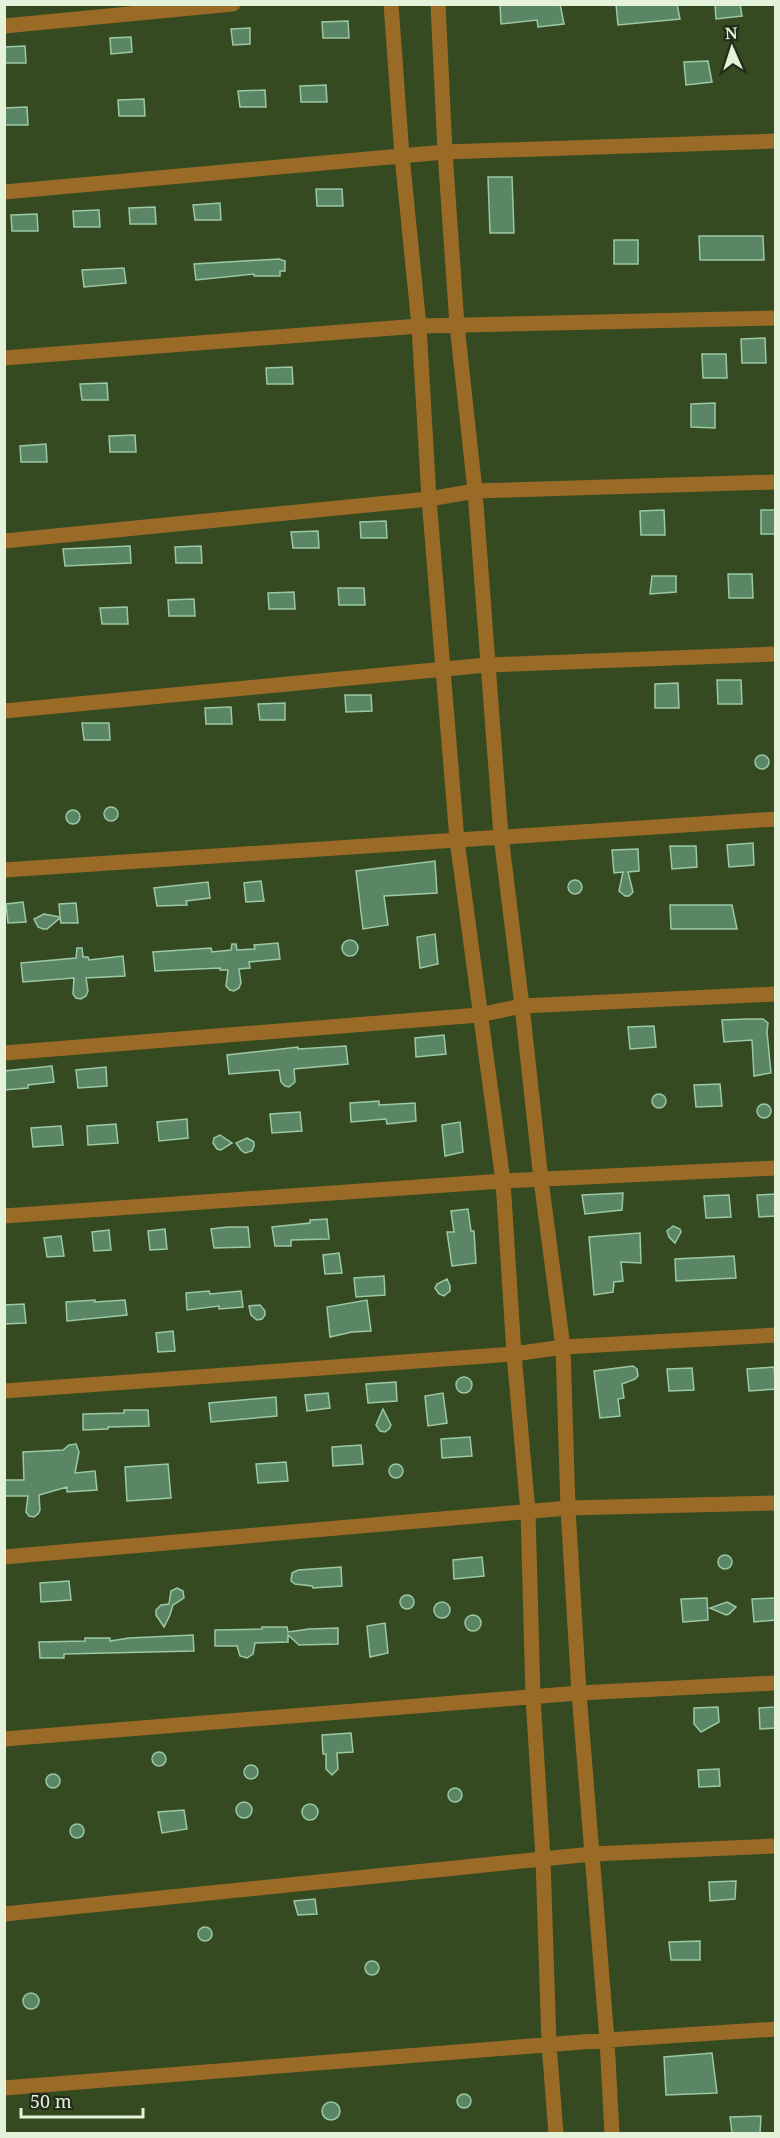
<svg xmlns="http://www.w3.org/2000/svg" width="780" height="2138" font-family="'Noto Serif',serif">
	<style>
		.building { fill: #5b8665; stroke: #9bc8a5; stroke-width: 1.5 }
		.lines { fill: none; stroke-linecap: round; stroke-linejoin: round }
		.street { stroke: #9a6a27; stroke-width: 15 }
	</style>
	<rect width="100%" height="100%" fill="#354a21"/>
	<!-- building -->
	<path class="building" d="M500 4H560L564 24 538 27 537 20 501 24Z
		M616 4H677L680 19 618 25Z
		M715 4H740L742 16 716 19Z
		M348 21 349 38H323L322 22Z
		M250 28V44L233 45 231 29Z
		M131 37 132 52 111 54 110 38Z
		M25 46 26 63H4V47Z
		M708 61 712 82 686 85 684 62Z
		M326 85 327 102H301L300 86Z
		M265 90 266 107H240L238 91Z
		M144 99 145 116H119L118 100Z
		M27 107 28 125H4V108Z
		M488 177H512L514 233H490Z
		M316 189H342L343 206H317Z
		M220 203 221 220H195L193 205Z
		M155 207 156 224H130L129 208Z
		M99 210 100 227H74L73 211Z
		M37 214 38 231H12L11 215Z
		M699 236H763L764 260H700Z
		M614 240H638V264H614Z
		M279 259 285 261V271H280V276H254V274L196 280 194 264Z
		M124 268 126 283 84 287 82 270Z
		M765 338 766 363H742L741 339Z
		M702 354H726L727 378H703Z
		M292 367 293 384H267L266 368Z
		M107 383 108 400H82L80 384Z
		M715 403V428L691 427V404Z
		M135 435 136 452H110L109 436Z
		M46 444 47 462H21L20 446Z
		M664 510 665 535H641L640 511Z
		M761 510H776V534H761Z
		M386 521 387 538H361L360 522Z
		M318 531 319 548H293L291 532Z
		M130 546 131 563 65 566 63 549Z
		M201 546 202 563H176L175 547Z
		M728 574H752L753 598H729Z
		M652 576H676V592L650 594Z
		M338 588H364L365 605H339Z
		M294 592 295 609H269L268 593Z
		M194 599 195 616H169L168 600Z
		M127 607 128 624H102L100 608Z
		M717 680H741L742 704H718Z
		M678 683 679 708H655V684Z
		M345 695H371L372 711 346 712Z
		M285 703V720H260L258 704Z
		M231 707 232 724H206L205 708Z
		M82 723H109L110 740H84Z
		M755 762a7 7 0 1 1 14 0a7 7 0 1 1-14 0Z
		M104 814a7 7 0 1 1 14 0a7 7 0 1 1-14 0Z
		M66 817a7 7 0 1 1 14 0a7 7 0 1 1-14 0Z
		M753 843 754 865 729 867 727 845Z
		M670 846H696L697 867 672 869Z
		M638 849 639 871 628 872 633 892 629 896H625L619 891 623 872 614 873 612 850Z
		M435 861 437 893 384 896 388 925 363 929 356 871Z
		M568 887a7 7 0 1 1 14 0a7 7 0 1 1-14 0Z
		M261 881 264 901 246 902 244 883Z
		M208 882 210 898 186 901 187 905 157 906 154 888Z
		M23 902 26 922 8 923 6 904Z
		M76 903 78 923H61L60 918 47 929H43L38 927 34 919 44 914 60 917 59 904Z
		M670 905H732L737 929H671Z
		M435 934 438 964 420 968 417 937Z
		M342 948a8 8 0 1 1 16 0a8 8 0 1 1-16 0Z
		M278 943 280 959 249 962 250 968 239 969 241 983 239 988 234 991 230 990 226 986 228 970H220V968L155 971 153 952 211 948 212 952 231 950 232 944H236L237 950 255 949 254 945Z
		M77 948H82L83 957H88L89 960 123 956 125 976 86 978 88 991 86 996 81 999 76 998 73 994 74 978 23 982 21 963 76 958Z
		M747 1019H763L768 1023 767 1032 771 1073 754 1076 752 1040 724 1042 722 1020Z
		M654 1026 656 1047 630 1049 628 1027Z
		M444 1035 446 1054 416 1057 415 1038Z
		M346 1046 348 1064 294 1069 295 1082 289 1087 285 1086 281 1082 279 1070 229 1074 227 1055 298 1047V1049Z
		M52 1066 54 1082 28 1085V1088L4 1090V1071Z
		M106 1067 107 1086 78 1088 76 1070Z
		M720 1084 722 1106 696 1107 694 1085Z
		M652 1101a7 7 0 1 1 14 0a7 7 0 1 1-14 0Z
		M379 1101V1105L415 1103 416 1121 387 1124 386 1119 351 1122 350 1103Z
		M757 1111a7 7 0 1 1 14 0a7 7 0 1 1-14 0Z
		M300 1112 302 1131 272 1133 270 1114Z
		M187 1119 188 1138 159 1141 157 1122Z
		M460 1122 463 1152 445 1156 442 1125Z
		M116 1124 118 1143 88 1145 87 1126Z
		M61 1126 63 1145 33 1147 31 1128Z
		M220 1135 232 1143 221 1150 217 1149 213 1143 214 1138Z
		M247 1138 254 1142V1146L252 1151 245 1153 241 1150 236 1143Z
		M623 1193 622 1210 585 1214 582 1195Z
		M776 1194V1216L759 1217 757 1195Z
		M729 1195 731 1217 706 1218 704 1196Z
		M468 1209 471 1231H474L476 1263 452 1266 447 1232H454L451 1211Z
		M327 1219 329 1239 291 1240V1246H275L272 1227 310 1223V1220Z
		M673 1226 680 1229 681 1232 675 1243 669 1237 667 1231Z
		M228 1227H248L250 1247 214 1248 211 1229Z
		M165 1229 167 1249 150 1250 148 1231Z
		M109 1230 111 1250 94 1251 92 1232Z
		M640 1233 641 1263 621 1262 623 1281 614 1282 613 1292 594 1295 589 1237Z
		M61 1236 64 1256 47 1257 44 1238Z
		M339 1253 342 1273 325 1274 323 1255Z
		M734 1256 736 1278 676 1281 675 1259Z
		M384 1276 385 1295 356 1297 354 1278Z
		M447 1279 450 1286V1291L444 1296 439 1294 435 1288 437 1284Z
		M209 1291 210 1294 241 1291 243 1307 219 1309V1306L187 1310 186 1293Z
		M95 1300V1302L125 1300 127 1315 67 1321 66 1302Z
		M367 1300 371 1331 352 1332 330 1337 327 1307Z
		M24 1304 26 1323 4 1324V1305Z
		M260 1305 265 1311V1315L262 1319 257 1320 251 1315 249 1306Z
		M173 1331 175 1351 158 1352 156 1333Z
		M633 1366 637 1369 638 1376 635 1379 622 1384 624 1398 618 1399 620 1416 600 1418 594 1371Z
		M774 1367 776 1389 749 1391 747 1369Z
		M692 1368 694 1390 669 1391 667 1369Z
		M456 1385a8 8 0 1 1 16 0a8 8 0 1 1-16 0Z
		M396 1382 397 1401 368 1403 366 1384Z
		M328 1393 330 1408 307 1411 305 1395Z
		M443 1393 447 1423 428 1426 425 1396Z
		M276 1397 277 1416 211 1422 209 1403Z
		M383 1409 391 1425 389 1429 385 1432 380 1431 376 1425Z
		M124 1410H148L149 1426 108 1427V1429L83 1430V1414L124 1413Z
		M470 1437 472 1456 442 1458 441 1439Z
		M76 1444 79 1452 75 1473 95 1471 97 1490 67 1492V1487L39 1495 40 1510 38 1514 34 1517 29 1516 26 1512 28 1496H4V1480H24L23 1452 63 1450 69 1445Z
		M361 1445 363 1464 333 1466 332 1447Z
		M286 1462 288 1481 258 1483 256 1464Z
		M389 1471a7 7 0 1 1 14 0a7 7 0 1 1-14 0Z
		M168 1464 171 1498 127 1501 125 1467Z
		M718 1562a7 7 0 1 1 14 0a7 7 0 1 1-14 0Z
		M482 1557 484 1576 454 1579 453 1560Z
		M341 1567 342 1586 313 1588 312 1586 295 1584 291 1581 292 1573 298 1570Z
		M69 1581 71 1600 41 1602 40 1583Z
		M177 1588 183 1591 184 1598 173 1605 170 1615 164 1627 156 1615V1610L161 1605 169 1604 171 1591Z
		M400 1602a7 7 0 1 1 14 0a7 7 0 1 1-14 0Z
		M707 1598 708 1620 683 1622 681 1599Z
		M776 1598V1620L754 1622 752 1599Z
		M727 1602 736 1607 729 1614 726 1615 710 1608Z
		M434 1610a8 8 0 1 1 16 0a8 8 0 1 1-16 0Z
		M465 1623a8 8 0 1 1 16 0a8 8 0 1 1-16 0Z
		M385 1623 388 1653 370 1657 367 1626Z
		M262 1627H287L288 1632 309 1629 338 1628V1644L299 1645 288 1635V1642L255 1643 253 1654 247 1658 240 1656 237 1646H215V1630L262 1629Z
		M193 1635 194 1651 64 1654V1658H40L39 1642 85 1641V1638H110V1641L129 1638Z
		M718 1707 719 1722 701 1732 694 1724V1708Z
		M776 1707V1728L760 1729 759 1708Z
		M351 1733 353 1752 337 1753 338 1769 332 1775 326 1769V1754H323L322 1735Z
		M152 1759a7 7 0 1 1 14 0a7 7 0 1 1-14 0Z
		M244 1772a7 7 0 1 1 14 0a7 7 0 1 1-14 0Z
		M719 1769 720 1786 699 1787 698 1770Z
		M46 1781a7 7 0 1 1 14 0a7 7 0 1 1-14 0Z
		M448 1795a7 7 0 1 1 14 0a7 7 0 1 1-14 0Z
		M236 1810a8 8 0 1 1 16 0a8 8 0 1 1-16 0Z
		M302 1812a8 8 0 1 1 16 0a8 8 0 1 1-16 0Z
		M184 1810 187 1829 162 1833 158 1812Z
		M70 1831a7 7 0 1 1 14 0a7 7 0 1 1-14 0Z
		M736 1881 735 1899 710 1901 709 1882Z
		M315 1899 317 1914 298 1915 294 1901Z
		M198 1934a7 7 0 1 1 14 0a7 7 0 1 1-14 0Z
		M700 1941V1960H671L669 1942Z
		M365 1968a7 7 0 1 1 14 0a7 7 0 1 1-14 0Z
		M23 2001a8 8 0 1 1 16 0a8 8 0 1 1-16 0Z
		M712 2053 717 2093 666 2095 664 2057Z
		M457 2101a7 7 0 1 1 14 0a7 7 0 1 1-14 0Z
		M322 2111a9 9 0 1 1 18 0a9 9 0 1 1-18 0Z
		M761 2116 760 2133H732L730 2117Z"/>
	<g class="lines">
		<!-- street -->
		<path class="street" d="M391 4 402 156 419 326 429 499 457 840 503 1181 514 1354 528 1512 533 1697 543 1859 549 2044 556 2134
			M438 4 445 152 457 325 475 491 501 836 522 1006 541 1180 563 1347 568 1508 579 1693 607 2040 612 2134
			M4 26 233 4
			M4 192 445 152 776 141
			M4 358 419 326 776 318
			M4 541 429 499 475 491 776 482
			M4 711 487 665 776 654
			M4 870 776 819
			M4 1053 479 1015 522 1006 776 994
			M4 1216 503 1181 776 1168
			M4 1391 514 1354 563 1347 776 1335
			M4 1557 568 1508 776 1503
			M4 1739 579 1693 776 1683
			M4 1914 592 1854 776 1846
			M4 2088 607 2040 776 2029"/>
	</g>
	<!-- border -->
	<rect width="780" height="2138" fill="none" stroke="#e4f2da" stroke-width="12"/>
	<!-- north arrow -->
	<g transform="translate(732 48) rotate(357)" stroke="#232c1a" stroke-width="4.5" paint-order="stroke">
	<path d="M0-4.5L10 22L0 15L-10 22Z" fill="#e4f2da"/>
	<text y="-9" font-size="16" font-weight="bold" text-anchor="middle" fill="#e4f2da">N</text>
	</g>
	<!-- scale -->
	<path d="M21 2108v9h122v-9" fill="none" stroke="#e4f2da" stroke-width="3"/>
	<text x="30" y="2108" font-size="18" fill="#e4f2da" stroke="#232c1a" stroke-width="4.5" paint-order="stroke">50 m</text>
</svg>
